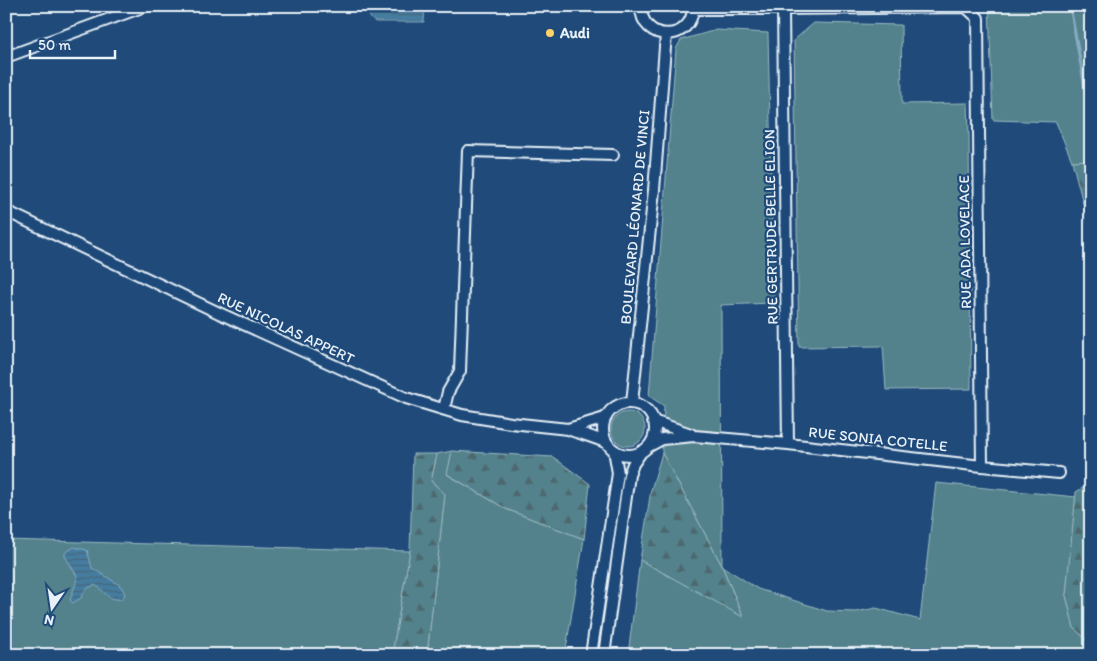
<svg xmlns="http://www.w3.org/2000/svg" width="1097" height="661" font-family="Itim,sans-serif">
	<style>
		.green { fill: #52828c; stroke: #9dbac2 }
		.forest { fill: url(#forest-firs); stroke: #9dbac2 }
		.water { fill: url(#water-rules); stroke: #86abc3 }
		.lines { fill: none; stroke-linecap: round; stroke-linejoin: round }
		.stream { stroke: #86abc3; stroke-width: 3 }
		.minor-casing { stroke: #e8f1f8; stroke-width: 14 }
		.minor { stroke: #1f4a7a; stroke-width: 10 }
		.poi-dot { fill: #ffd166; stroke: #1f4a7a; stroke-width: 2 }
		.labels { text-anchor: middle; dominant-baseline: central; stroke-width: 4.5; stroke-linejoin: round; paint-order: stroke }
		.poi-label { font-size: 15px; font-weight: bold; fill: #e8f1f8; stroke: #1f4a7a; text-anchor: start }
		.street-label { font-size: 15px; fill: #e8f1f8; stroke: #1f4a7a }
	</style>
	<defs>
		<pattern id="forest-firs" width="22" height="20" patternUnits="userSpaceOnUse" patternTransform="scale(1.25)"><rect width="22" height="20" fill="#52828c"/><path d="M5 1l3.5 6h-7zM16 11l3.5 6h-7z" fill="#4d686e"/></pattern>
		<pattern id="water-rules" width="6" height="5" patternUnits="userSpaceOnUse" patternTransform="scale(1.25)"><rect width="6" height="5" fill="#447c9f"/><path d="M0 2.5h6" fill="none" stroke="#456579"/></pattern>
	</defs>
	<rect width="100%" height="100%" fill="#1f4a7a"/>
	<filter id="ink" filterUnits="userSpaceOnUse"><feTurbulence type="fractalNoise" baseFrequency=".02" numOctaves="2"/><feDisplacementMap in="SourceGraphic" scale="10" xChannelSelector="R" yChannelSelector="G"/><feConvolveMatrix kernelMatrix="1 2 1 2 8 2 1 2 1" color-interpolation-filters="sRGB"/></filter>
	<g filter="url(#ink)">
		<!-- green -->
		<path class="green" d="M989 6H1091V160L1072 161 1056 122 993 120Z
			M814 23 901 25 902 104 968 103 969 133 971 389 886 390 883 346 799 347 794 40Z
			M716 30 768 33 774 303 721 305 722 566 758 589 827 611 856 612 876 608 920 620 936 483 1076 497 1066 595 1074 628 1091 644V655H628L640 560 743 616 722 566 662 453 664 406 649 396 676 49 681 40Z
			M611 429a17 17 0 1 1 34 0a17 17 0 1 1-34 0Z
			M452 451 448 475 506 509 584 539 565 655H427L445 494 431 481 437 454Z
			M6 540 410 551 392 655H6Z"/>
		<!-- forest -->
		<path class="forest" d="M1091 160V234L1072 161Z
			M452 451 553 457 590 484 584 539 506 509 447 474Z
			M662 453 722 566 743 617 640 560 651 490Z
			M413 454H437L431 481 445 494 427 655H392L410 551Z
			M1091 483V644L1074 628 1066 595 1076 492Z"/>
		<!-- water -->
		<path class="water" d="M370 6H425L424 22H376C368 19 369 14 370 6Z
			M74 547 87 550 92 568 118 584 122 588 125 594 122 599C107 601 107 592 95 585L86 589 81 598 73 603 70 600 76 583 77 576 65 556V553Z"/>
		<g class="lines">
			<!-- stream -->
			<path class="stream" d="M1070 6 1091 120"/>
			<!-- minor casing -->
			<g class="minor-casing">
				<path id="minor" d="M641 6C640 43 694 43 693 6
					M694 9H783L966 7 978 18 982 466
					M783 9 788 444
					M6 57 145 6
					M6 211 219 313 406 398 462 415 511 423 568 429
					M632 403 654 190 666 34
					M603 429a26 26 0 1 1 52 0a26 26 0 1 1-52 0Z
					M444 409 448 392 460 371 468 151 613 155
					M605 418 568 429C581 434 594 437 607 443
					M653 421 691 434
					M649 446 662 439 694 436 788 444 982 466 1059 473
					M591 655 618 473 614 450
					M604 655 629 475 633 464 642 451"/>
			</g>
			<!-- minor -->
			<use href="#minor" class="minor"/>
		</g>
	</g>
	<!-- markers -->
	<circle class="poi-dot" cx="550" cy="33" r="5"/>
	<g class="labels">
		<!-- poi labels -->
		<g class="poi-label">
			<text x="560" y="33">Audi</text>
		</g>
		<!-- street labels -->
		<g class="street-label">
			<text transform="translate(635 217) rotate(-85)">BOULEVARD LÉONARD DE VINCI</text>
			<text transform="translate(771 227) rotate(-91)">RUE GERTRUDE BELLE ELION</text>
			<text transform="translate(965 242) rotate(-91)">RUE ADA LOVELACE</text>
			<text transform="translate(286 328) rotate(25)">RUE NICOLAS APPERT</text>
			<text transform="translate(878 439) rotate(6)">RUE SONIA COTELLE</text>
		</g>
	</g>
	<!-- margin -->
	<rect width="1097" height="661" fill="none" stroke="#1f4a7a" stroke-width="25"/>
	<rect x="12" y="12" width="1072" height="636" fill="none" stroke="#e8f1f8" stroke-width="2" filter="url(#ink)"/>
	<!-- north arrow -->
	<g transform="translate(52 608) rotate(193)" stroke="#1f4a7a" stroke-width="4" paint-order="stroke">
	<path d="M0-4L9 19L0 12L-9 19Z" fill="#e8f1f8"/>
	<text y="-8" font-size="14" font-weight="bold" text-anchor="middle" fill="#e8f1f8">N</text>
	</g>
	<!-- scale -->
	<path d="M30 50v8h85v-8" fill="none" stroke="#e8f1f8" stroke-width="2.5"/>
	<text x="38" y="50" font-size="15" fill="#e8f1f8" stroke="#1f4a7a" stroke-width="4" paint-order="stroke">50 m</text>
</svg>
